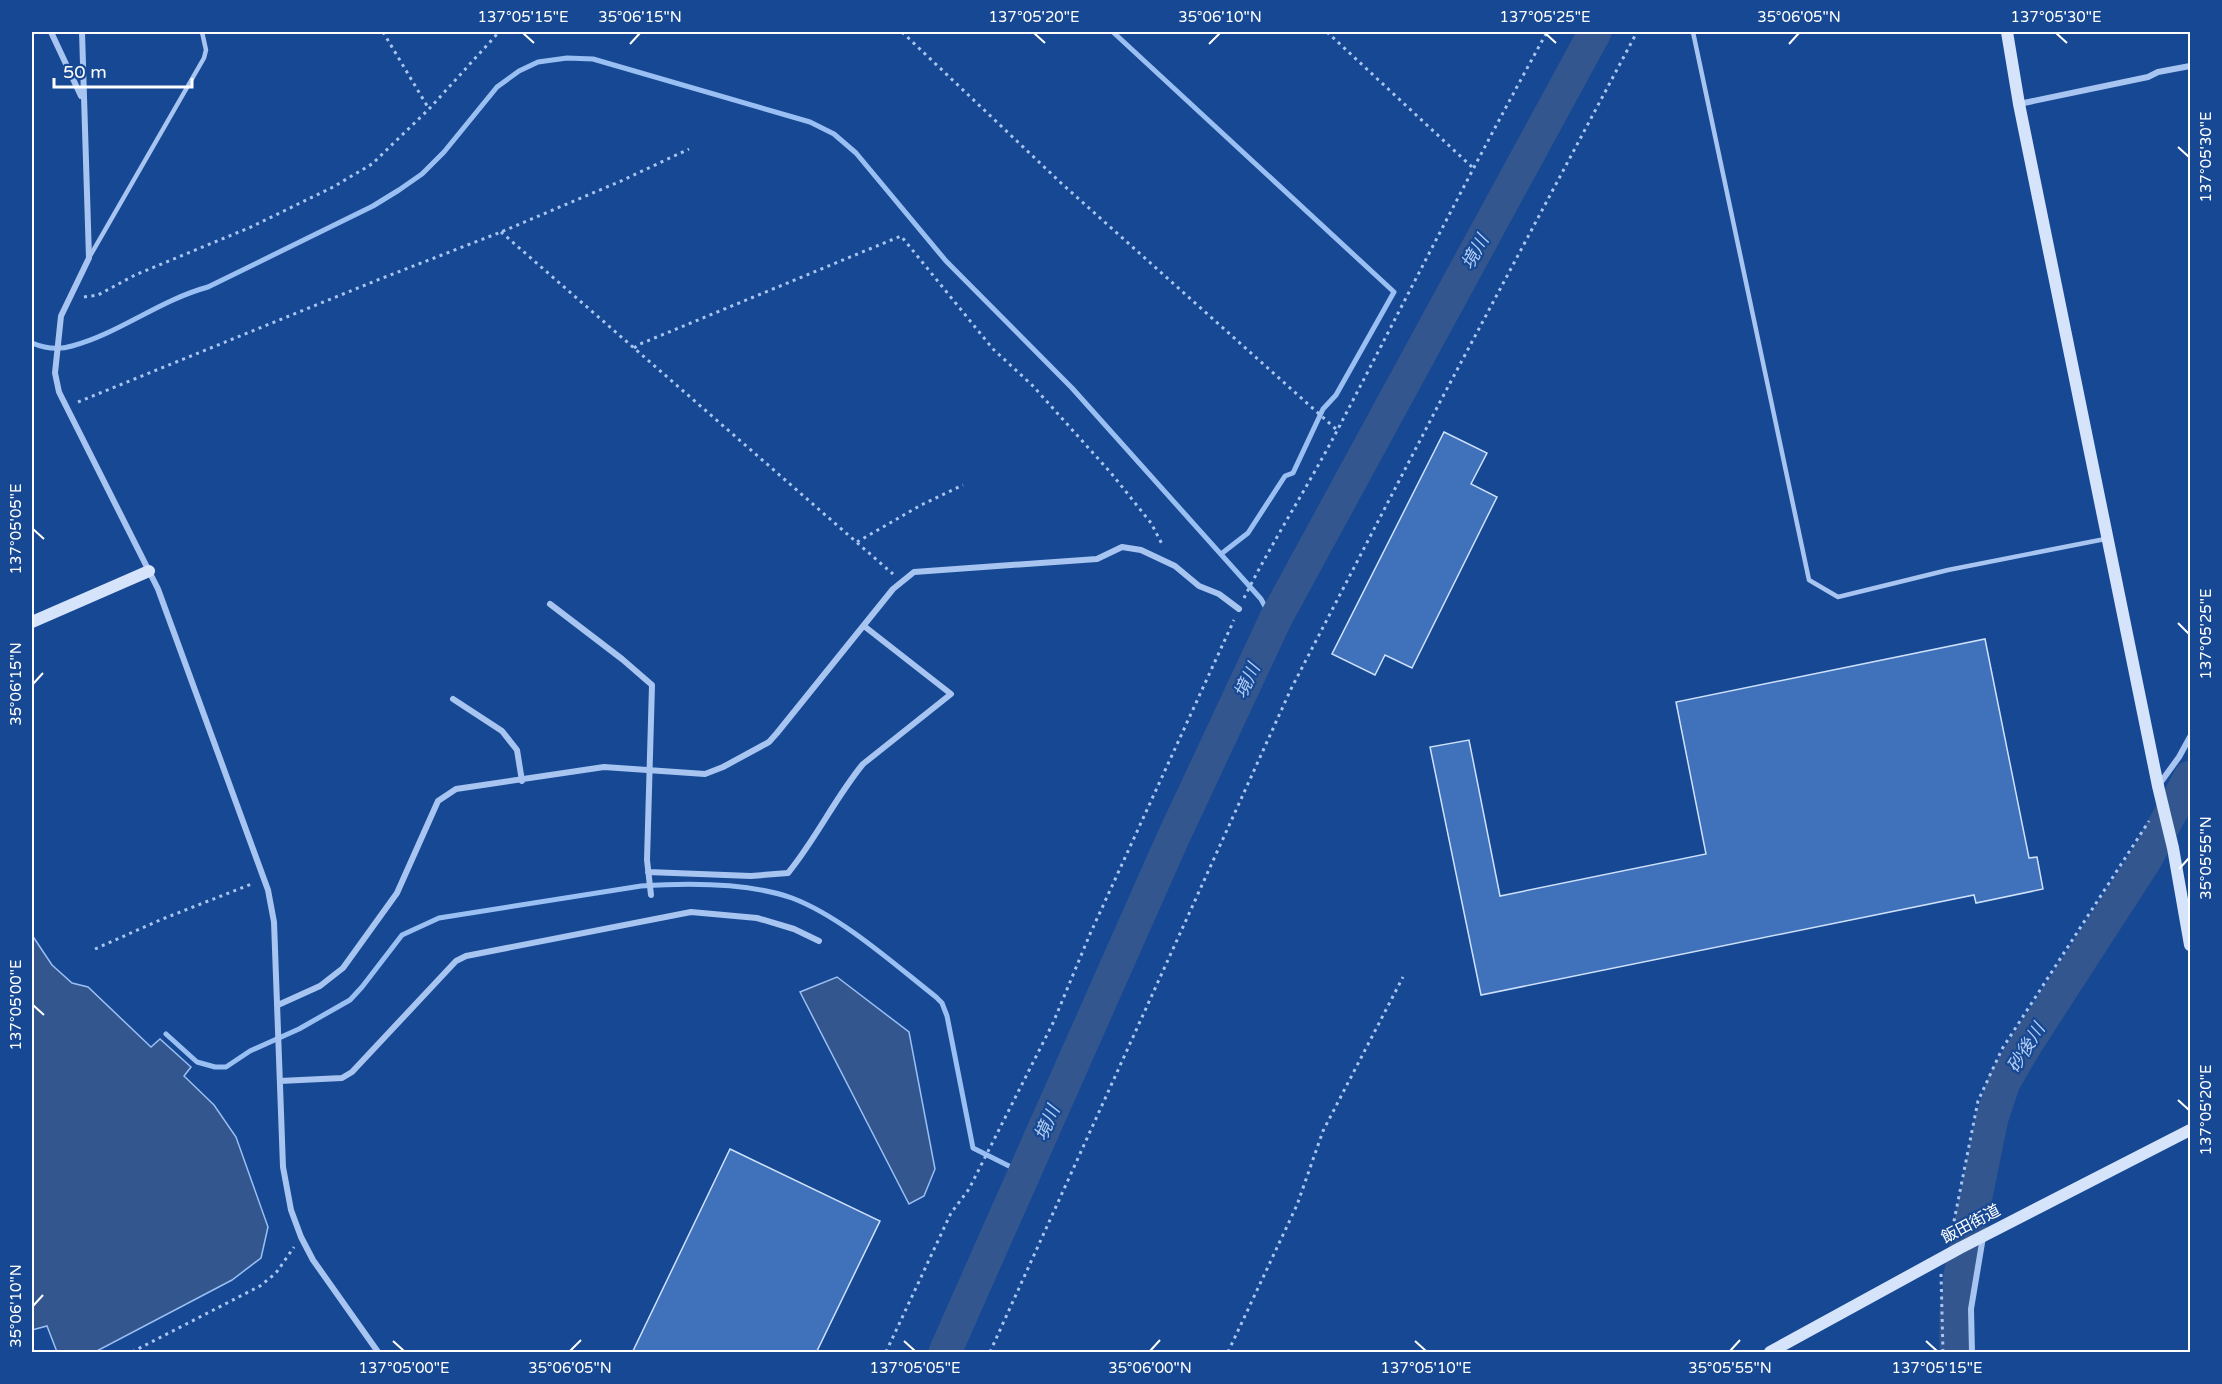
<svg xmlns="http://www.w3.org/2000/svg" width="2222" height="1384" font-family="'Varela Round','Noto Sans JP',sans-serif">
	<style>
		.water { fill: #33568e; stroke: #9abff3; stroke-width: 1.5 }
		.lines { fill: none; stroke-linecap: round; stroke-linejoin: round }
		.stream { stroke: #9abff3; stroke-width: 5 }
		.river { stroke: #33568e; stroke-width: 33 }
		.building { fill: #4071bb; stroke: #cee1fb; stroke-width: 1.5 }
		.path { stroke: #a7c5f0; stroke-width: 3; stroke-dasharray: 3 4.5; stroke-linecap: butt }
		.lane { stroke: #a7c5f0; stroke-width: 4.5 }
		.street { stroke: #a7c5f0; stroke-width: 6 }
		.secondary { stroke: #d5e4fb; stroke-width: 12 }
		.ticks { fill: none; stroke: #fff; stroke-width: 2 }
		.labels { text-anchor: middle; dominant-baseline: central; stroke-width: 4.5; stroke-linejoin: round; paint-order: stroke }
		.street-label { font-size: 16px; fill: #fff; stroke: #174893 }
		.water-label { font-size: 18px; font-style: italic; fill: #b3cff7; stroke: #174893 }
		.neatline { fill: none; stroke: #fff; stroke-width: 2 }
		.ticks-label { font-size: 15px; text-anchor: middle; fill: #fff }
	</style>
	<rect width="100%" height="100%" fill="#174893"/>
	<!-- water -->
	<path class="water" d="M32 935 52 965 72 983 88 987 151 1047 160 1039 191 1067 184 1076 214 1105 236 1137 268 1227 261 1258 232 1280 95 1352H57L47 1326 32 1330Z
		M837 977 909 1032 935 1169 924 1196 909 1204 800 992Z"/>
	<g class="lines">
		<!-- stream -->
		<path class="stream" d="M1113 32 1394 292 1336 395 1323 409 1293 473 1285 476 1248 533 1221 554
			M32 343C44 348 59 350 72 346 118 334 160 300 208 287L373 206 399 190 422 174 444 152 497 87 519 71 538 62 567 58 593 59 810 122 834 134 856 153 946 261 1072 388 1261 599 1274 623
			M166 1034 197 1062 215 1067H226L250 1051 299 1029 350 1000 362 987 402 935 439 918 641 886C687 883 747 882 792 898 842 917 894 964 936 997L942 1003 947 1016 973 1148 1025 1174"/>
		<!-- river -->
		<path class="river" d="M945 1352 1173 838 1276 618 1595 32
			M1956 1352V1314L1960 1275 1992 1118 2004 1082 2027 1043 2146 859 2190 777"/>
	</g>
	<!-- building -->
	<path class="building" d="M1444 432 1487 453 1471 484 1497 497 1412 668 1385 655 1375 675 1332 654Z
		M1985 639 2029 858 2037 857 2043 889 1976 903 1974 895 1481 995 1430 747 1469 740 1500 896 1706 854 1676 702Z
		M730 1149 880 1221 816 1353H632Z"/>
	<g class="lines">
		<!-- path -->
		<path class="path" d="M383 32 429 109
			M902 32 1060 182 1337 430
			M1327 32 1472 167
			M501 232 893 574
			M84 297 98 295 135 275 251 227 333 187 372 164 429 109 499 32
			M634 348 640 344 901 236 993 349 1032 385 1111 473 1151 523 1163 546
			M78 402 380 279 501 232 621 181 689 149
			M857 542 921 505 963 485
			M1244 598C1273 540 1309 485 1339 427 1408 295 1475 162 1547 32
			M95 949 160 920 254 883
			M1951 1236 1978 1101 2002 1049 2149 821
			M1941 1274 1943 1352
			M132 1352 260 1286 276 1273 294 1247
			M886 1352 951 1213 969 1189 1053 1023 1090 934 1234 620
			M990 1352 1291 689 1441 400 1637 32
			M1228 1352 1297 1205 1323 1131 1403 977"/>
		<!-- lane -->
		<path class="lane" d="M1693 32 1809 580 1838 597 1948 570 2105 539
			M90 256 204 58 206 50 202 32"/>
		<!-- street -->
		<path class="street" d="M51 32 81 96
			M82 32 89 258 61 316 55 373 59 392 158 589 268 890 274 922 283 1167 291 1210 301 1237 313 1260 378 1352
			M2019 104 2148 77 2158 72 2190 66
			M550 604 622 659 652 685 647 860 651 895
			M453 699 502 731 517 750 522 781
			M2158 786 2179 757 2190 737
			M648 872 751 876 788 873C816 839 835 798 863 764L951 694 864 626
			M278 1005 320 986 343 968 397 893 438 801 456 789 604 767 705 774 723 767 769 742 777 733 893 589 914 572 1097 559 1122 547 1141 550 1175 566 1199 586 1219 594 1239 609
			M280 1081 342 1078 352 1072 456 961 466 956 691 912 757 918 794 929 819 941
			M1972 1352 1971 1309 1983 1237"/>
		<!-- secondary -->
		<path class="secondary" d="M2007 32 2019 104 2158 786 2173 848 2190 945
			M32 622 149 571
			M1770 1352 1960 1248 2190 1130"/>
	</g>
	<!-- ticks -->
	<path class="ticks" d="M523 33 534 43M1034 33 1045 43M1545 33 1556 43M2056 33 2067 43M630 44 640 33M1209 44 1220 33M1789 44 1799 33M2178 147 2189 157M33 529 44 539M2178 623 2189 634M33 684 43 673M2179 869 2189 858M33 1005 44 1015M2178 1100 2189 1110M33 1306 43 1295M393 1341 404 1351M904 1341 915 1351M1415 1341 1426 1351M1926 1341 1937 1351M570 1351 581 1340M1150 1351 1160 1340M1730 1351 1740 1340"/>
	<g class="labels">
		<!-- street labels -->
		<g class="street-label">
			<text transform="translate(1971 1224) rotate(-28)">飯田街道</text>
		</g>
		<!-- water labels -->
		<g class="water-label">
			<text transform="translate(1475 252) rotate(-61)">境川</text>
			<text transform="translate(1247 681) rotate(-65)">境川</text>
			<text transform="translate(2026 1048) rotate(-58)">砂後川</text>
			<text transform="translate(1047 1123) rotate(-66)">境川</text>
		</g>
	</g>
	<!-- border -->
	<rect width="2222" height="1384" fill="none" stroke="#174893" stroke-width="66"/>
	<!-- scale -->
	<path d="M54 78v9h138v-9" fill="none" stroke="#ffffff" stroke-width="3"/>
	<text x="63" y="78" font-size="18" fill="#ffffff" stroke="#174893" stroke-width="4.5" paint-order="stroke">50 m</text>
	<rect x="33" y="33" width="2156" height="1318" class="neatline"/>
	<g class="ticks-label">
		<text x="523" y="22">137°05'15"E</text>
		<text x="640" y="22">35°06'15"N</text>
		<text x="1034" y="22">137°05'20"E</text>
		<text x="1220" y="22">35°06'10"N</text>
		<text x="1545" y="22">137°05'25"E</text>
		<text x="1799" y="22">35°06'05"N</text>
		<text x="2056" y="22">137°05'30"E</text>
		<text transform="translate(2206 157) rotate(-90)" y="5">137°05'30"E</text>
		<text transform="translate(16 529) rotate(-90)" y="5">137°05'05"E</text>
		<text transform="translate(2206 634) rotate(-90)" y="5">137°05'25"E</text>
		<text transform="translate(16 684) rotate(-90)" y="5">35°06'15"N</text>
		<text transform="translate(2206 858) rotate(-90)" y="5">35°05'55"N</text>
		<text transform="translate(16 1005) rotate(-90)" y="5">137°05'00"E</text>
		<text transform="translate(2206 1110) rotate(-90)" y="5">137°05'20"E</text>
		<text transform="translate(16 1306) rotate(-90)" y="5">35°06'10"N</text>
		<text x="404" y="1373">137°05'00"E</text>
		<text x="570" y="1373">35°06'05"N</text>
		<text x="915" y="1373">137°05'05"E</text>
		<text x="1150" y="1373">35°06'00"N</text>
		<text x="1426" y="1373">137°05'10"E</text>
		<text x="1730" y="1373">35°05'55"N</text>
		<text x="1937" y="1373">137°05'15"E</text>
	</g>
</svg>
